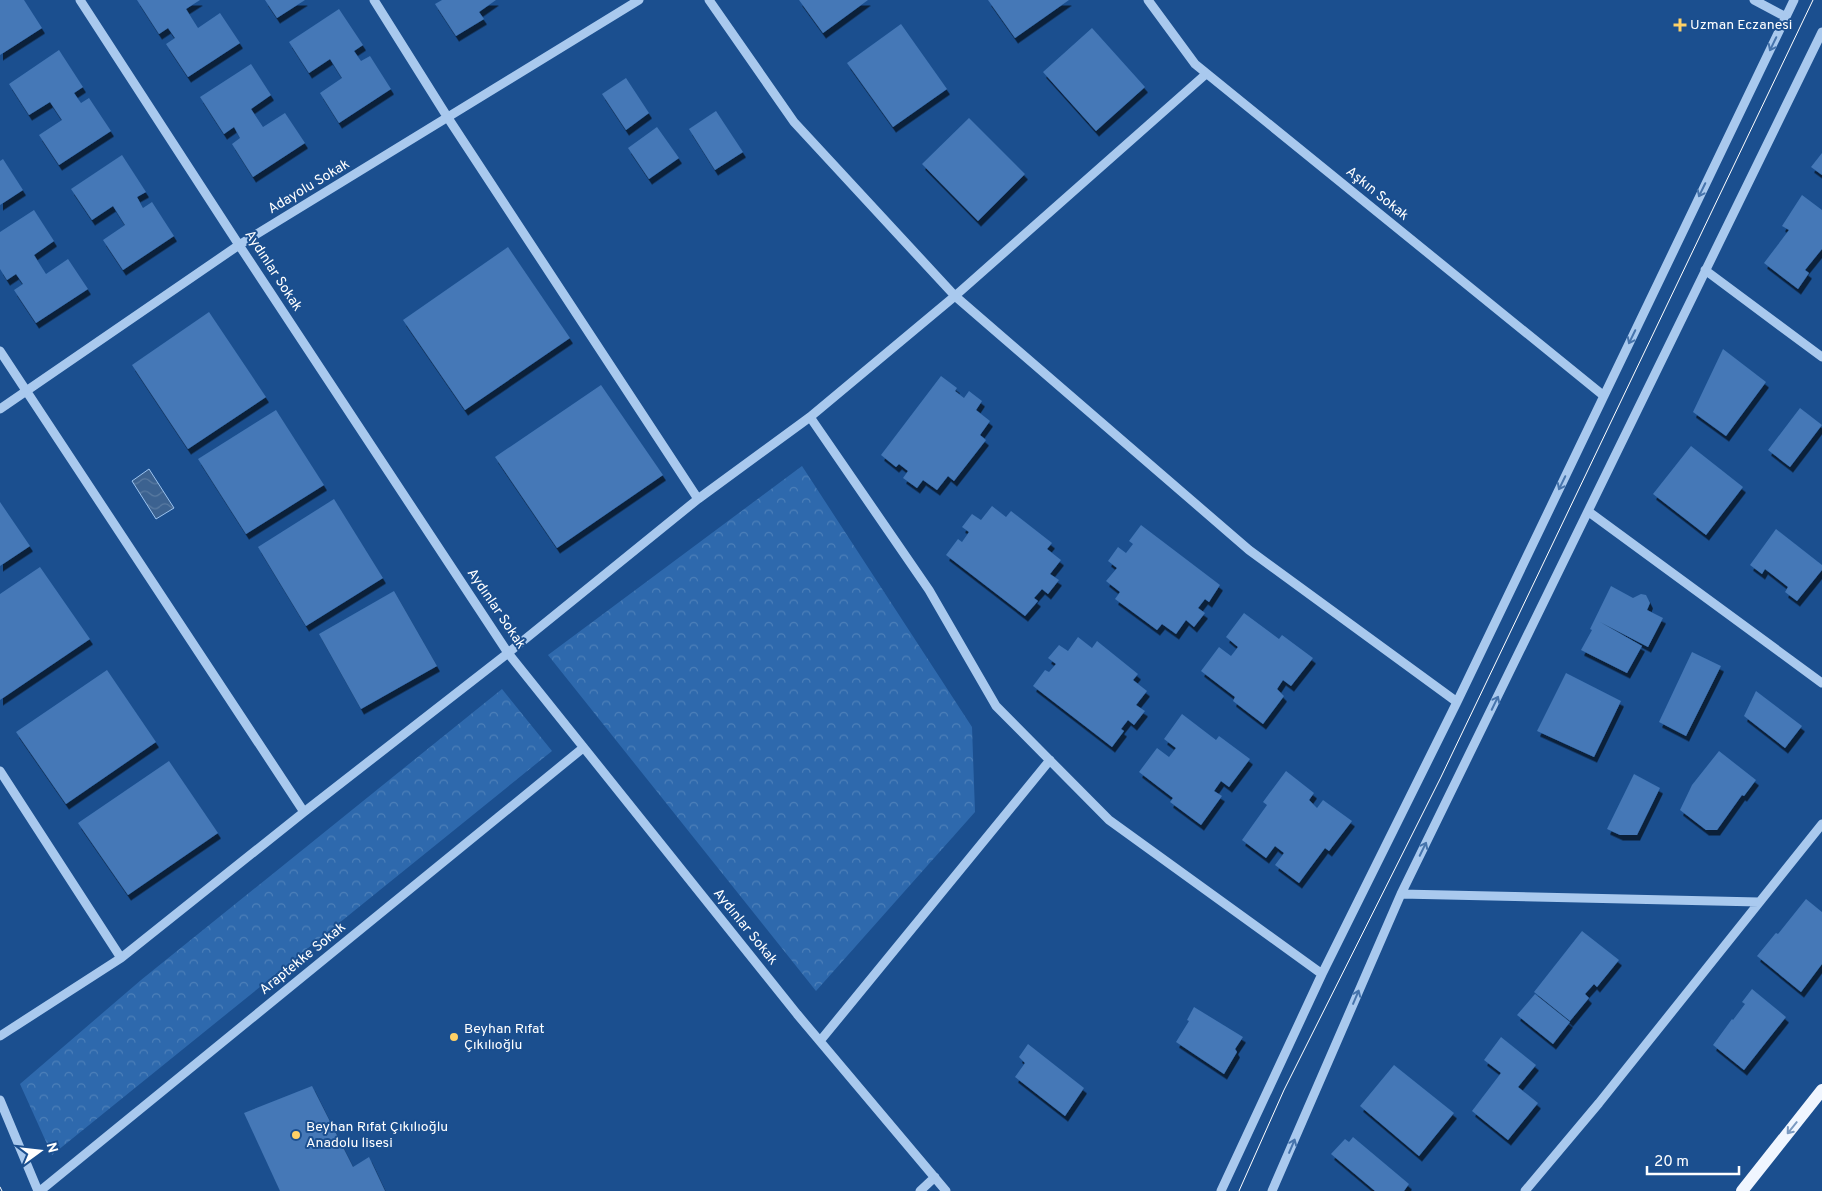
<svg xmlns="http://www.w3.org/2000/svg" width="1822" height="1191" font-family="Overpass,sans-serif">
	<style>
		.park { fill: url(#park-crowns) }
		.water { fill: url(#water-waves); stroke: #9cc4f0 }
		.building { fill: #4478b7; filter: url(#shadow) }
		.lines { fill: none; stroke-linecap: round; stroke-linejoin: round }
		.minor { stroke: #a9c9ee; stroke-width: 9 }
		.major { stroke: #f0f6ff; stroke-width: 12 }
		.tram { stroke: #fff; stroke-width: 1 }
		.oneway { stroke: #4674ac }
		.oneway2 { stroke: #7b9ac1 }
		.poi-dot { fill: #ffd166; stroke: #1b4f8f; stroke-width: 2 }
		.labels { text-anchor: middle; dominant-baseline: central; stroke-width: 4; stroke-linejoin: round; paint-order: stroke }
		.poi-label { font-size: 14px; fill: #fff; stroke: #1b4f8f; text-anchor: start }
		.street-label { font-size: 14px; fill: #fff; stroke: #1b4f8f }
	</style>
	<defs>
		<pattern id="park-crowns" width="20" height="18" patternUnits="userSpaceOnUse" patternTransform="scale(1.25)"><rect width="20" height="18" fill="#2e69ad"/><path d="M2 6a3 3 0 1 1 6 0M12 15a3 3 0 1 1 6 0" fill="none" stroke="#4d80b9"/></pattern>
		<pattern id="water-waves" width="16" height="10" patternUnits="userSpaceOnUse" patternTransform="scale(1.25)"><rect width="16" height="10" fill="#3c6290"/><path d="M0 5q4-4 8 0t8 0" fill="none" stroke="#597aa1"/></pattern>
		<filter id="shadow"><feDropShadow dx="3" dy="5.5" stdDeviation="0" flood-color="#0009"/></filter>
	</defs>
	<rect width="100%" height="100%" fill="#1b4f8f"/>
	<!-- park -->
	<path class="park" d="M802 466 972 727 975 812 816 991 548 655Z
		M502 689 552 751 52 1155 20 1084 141 980Z"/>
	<!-- water -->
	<path class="water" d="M149 469 174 508 156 519 132 481Z"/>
	<!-- building -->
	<path class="building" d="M0 0H24L42 28 0 55Z
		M137 0H200L186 9 198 28 220 13 240 43 188 77 166 44 175 38 168 28 159 34Z
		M265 0H305L277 18Z
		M442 0H496L479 12 484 19 456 36 435 4Z
		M799 0H868L823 33Z
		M988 0H1069L1015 38Z
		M339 9 363 45 354 51 361 61 370 56 391 89 339 123 320 93 342 78 330 59 309 73 289 42Z
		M901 24 947 89 893 127 847 63Z
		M1092 28 1145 87 1096 131 1043 72Z
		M59 50 83 87 74 93 81 103 89 98 111 131 59 165 39 135 62 120 50 102 29 115 9 84Z
		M251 64 271 95 251 109 263 127 285 113 305 143 253 177 232 144 240 138 234 127 224 134 200 97Z
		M626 78 649 113 626 130 602 94Z
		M716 111 743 152 715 170 689 129Z
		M969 118 1025 174 978 221 922 164Z
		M657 127 679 158 649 179 628 148Z
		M1822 153V175L1811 167Z
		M122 155 146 192 137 197 143 208 152 202 174 236 123 270 103 240 125 225 113 206 92 220 71 189Z
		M3 159 23 190 0 205V161Z
		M1802 195 1822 210V249L1805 270 1809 273 1798 289 1764 263 1789 230 1782 226Z
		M34 210 54 241 34 255 46 274 68 259 88 289 36 323 14 290 23 284 16 274 7 280 0 269V232Z
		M508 247 570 338 465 410 403 320Z
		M209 312 266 397 188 449 132 365Z
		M1723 349 1766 382 1726 436 1693 412Z
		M941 376 957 388 955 391 964 398 969 391 982 401 976 410 990 421 980 435 986 440 954 481 948 476 937 490 923 480 917 488 903 478 908 471 899 464 896 467 881 455Z
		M601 385 663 475 557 548 495 457Z
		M1800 408 1822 425 1790 467 1768 450Z
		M276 410 324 485 246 534 198 459Z
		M1691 446 1743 487 1706 535 1653 494Z
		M334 499 383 578 306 626 258 547Z
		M0 502 30 546 0 566Z
		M992 506 1006 517 1011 511 1052 543 1047 549 1061 560 1050 574 1059 580 1048 594 1042 589 1034 598 1038 601 1025 616 946 555 958 539 962 542 969 532 962 527 972 514 981 520Z
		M1141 525 1220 585 1209 602 1205 599 1198 608 1205 613 1194 627 1186 620 1176 634 1162 624 1157 630 1115 599 1120 592 1106 581 1117 568 1108 561 1118 547 1126 553 1133 544 1129 541Z
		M1776 529 1822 565V570L1797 601 1785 592 1788 587 1765 569 1762 574 1750 565Z
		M40 567 90 639 0 700V594Z
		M1611 586 1633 598 1641 594 1646 595 1650 603 1647 610 1663 618 1648 647 1600 622 1642 646 1627 673 1581 650 1592 630 1590 629Z
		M394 591 437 666 361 709 319 634Z
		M1244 613 1279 639 1282 635 1313 658 1291 686 1283 680 1277 689 1284 696 1263 724 1233 701 1235 697 1201 671 1219 647 1231 656 1238 647 1226 637Z
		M1078 637 1092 648 1097 641 1138 674 1133 680 1147 691 1136 705 1145 711 1134 725 1128 720 1121 729 1124 731 1112 747 1033 686 1045 670 1049 672 1056 664 1048 658 1059 645 1068 651Z
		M1692 652 1721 666 1686 736 1659 722Z
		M107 670 156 742 66 804 16 732Z
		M1566 673 1621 701 1594 757 1537 731Z
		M1756 691 1802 726 1785 748 1744 716Z
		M1182 714 1216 740 1219 736 1250 759 1229 787 1221 781 1214 791 1222 796 1201 825 1170 802 1173 798 1139 772 1157 748 1169 757 1176 748 1164 739Z
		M1719 751 1756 780 1744 796 1742 795 1717 830H1706L1680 810 1692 785Z
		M169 761 218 833 128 895 78 823Z
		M1286 771 1314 793 1309 800 1317 808 1323 800 1352 821 1329 851 1325 848 1299 883 1275 865 1284 853 1275 846 1266 858 1242 840 1267 805 1263 802Z
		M1634 774 1660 788 1637 835H1620L1607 829Z
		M1806 899 1822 912V964L1801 992 1757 956 1775 934 1776 933 1778 934Z
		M1582 931 1619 960 1597 987 1594 984 1585 994 1589 998 1570 1021 1534 992Z
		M1752 989 1786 1017 1744 1070 1713 1045 1732 1019 1733 1020 1745 1004 1742 1002Z
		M1535 994 1570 1022 1553 1044 1517 1015Z
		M1194 1007 1243 1037 1235 1049 1237 1052 1224 1074 1176 1042 1189 1021 1187 1020Z
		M1501 1037 1536 1065 1518 1087 1538 1103 1508 1140 1472 1111 1501 1073 1484 1060Z
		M1028 1044 1084 1088 1065 1116 1015 1077 1025 1063 1019 1057Z
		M1394 1065 1454 1113 1419 1156 1360 1106Z
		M312 1086 353 1167 369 1157 385 1191H280L244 1113Z
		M1353 1137 1409 1184 1404 1191H1375L1331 1154 1345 1139 1349 1142Z"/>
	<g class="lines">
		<!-- minor -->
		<path class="minor" d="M80 0 239 245 508 653 797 1014 946 1191
			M374 0 448 118 698 499
			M709 0 794 122 955 296 1249 550 1457 702
			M1148 0 1195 64 1604 396
			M1754 0 1786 17
			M1705 270 1822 357
			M0 351 304 812
			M0 409 239 245 639 0
			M810 417 929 590 996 706 1109 820 1322 974
			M1589 512 1822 683
			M0 771 121 958
			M1401 894 1759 902
			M0 1036 121 958 304 812 508 653 698 499 810 417 955 296 1206 74
			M820 1041 1050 760
			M0 1100 38 1191
			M40 1191 583 748
			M920 1191 935 1177
			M1221 1191 1322 974 1457 702 1794 0
			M1272 1191 1401 894 1822 32
			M1525 1191 1599 1103 1822 824"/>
		<!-- major -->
		<path class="major" d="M1742 1191 1822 1090"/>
		<!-- tram -->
		<path class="tram" d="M0 1187 2 1191
			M1239 1191 1284 1090 1441 777 1813 0"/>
	</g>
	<!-- one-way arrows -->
	<defs><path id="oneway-shaft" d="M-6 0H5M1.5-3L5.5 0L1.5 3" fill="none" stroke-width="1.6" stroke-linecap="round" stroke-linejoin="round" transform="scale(1.25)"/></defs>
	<g class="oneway">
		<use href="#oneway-shaft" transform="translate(1773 44) rotate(116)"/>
		<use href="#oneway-shaft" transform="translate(1702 190) rotate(116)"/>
		<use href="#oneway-shaft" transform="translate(1632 337) rotate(116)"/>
		<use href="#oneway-shaft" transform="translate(1562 483) rotate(116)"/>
		<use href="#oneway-shaft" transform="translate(1495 703) rotate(-64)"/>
		<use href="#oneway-shaft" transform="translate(1423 849) rotate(-64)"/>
		<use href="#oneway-shaft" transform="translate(1356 997) rotate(-67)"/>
		<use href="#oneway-shaft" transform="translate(1292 1146) rotate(-67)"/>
	</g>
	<use class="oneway2" href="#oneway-shaft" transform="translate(1792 1128) rotate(129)"/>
	<!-- markers -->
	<g class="poi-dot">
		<path d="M1677.5 17.5h5v5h5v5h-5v5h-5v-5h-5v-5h5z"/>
		<circle cx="454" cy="1037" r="5"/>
		<circle cx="296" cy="1135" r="5"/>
	</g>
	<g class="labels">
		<!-- poi labels -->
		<g class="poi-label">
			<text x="1690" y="25">Uzman Eczanesi</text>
			<text x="464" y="1029">Beyhan Rıfat<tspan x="464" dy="16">Çıkılıoğlu</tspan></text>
			<text x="306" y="1127">Beyhan Rıfat Çıkılıoğlu<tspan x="306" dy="16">Anadolu lisesi</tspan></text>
		</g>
		<!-- street labels -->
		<g class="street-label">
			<text transform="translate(309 187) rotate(-31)">Adayolu Sokak</text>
			<text transform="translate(1377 194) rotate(39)">Aşkın Sokak</text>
			<text transform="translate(273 271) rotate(57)">Aydınlar Sokak</text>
			<text transform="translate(496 609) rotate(56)">Aydınlar Sokak</text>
			<text transform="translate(745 927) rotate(51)">Aydınlar Sokak</text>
			<text transform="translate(303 959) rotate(-39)">Araptekke Sokak</text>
		</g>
	</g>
	<!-- north arrow -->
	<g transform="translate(40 1151) rotate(75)" stroke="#1b4f8f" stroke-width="4" paint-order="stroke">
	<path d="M0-4L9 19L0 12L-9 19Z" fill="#ffffff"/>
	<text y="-8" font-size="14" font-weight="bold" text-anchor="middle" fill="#ffffff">N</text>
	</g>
	<!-- scale -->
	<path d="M1647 1166v8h92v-8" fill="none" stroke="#ffffff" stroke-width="2.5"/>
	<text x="1654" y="1166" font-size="15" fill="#ffffff" stroke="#1b4f8f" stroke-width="4" paint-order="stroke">20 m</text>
</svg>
